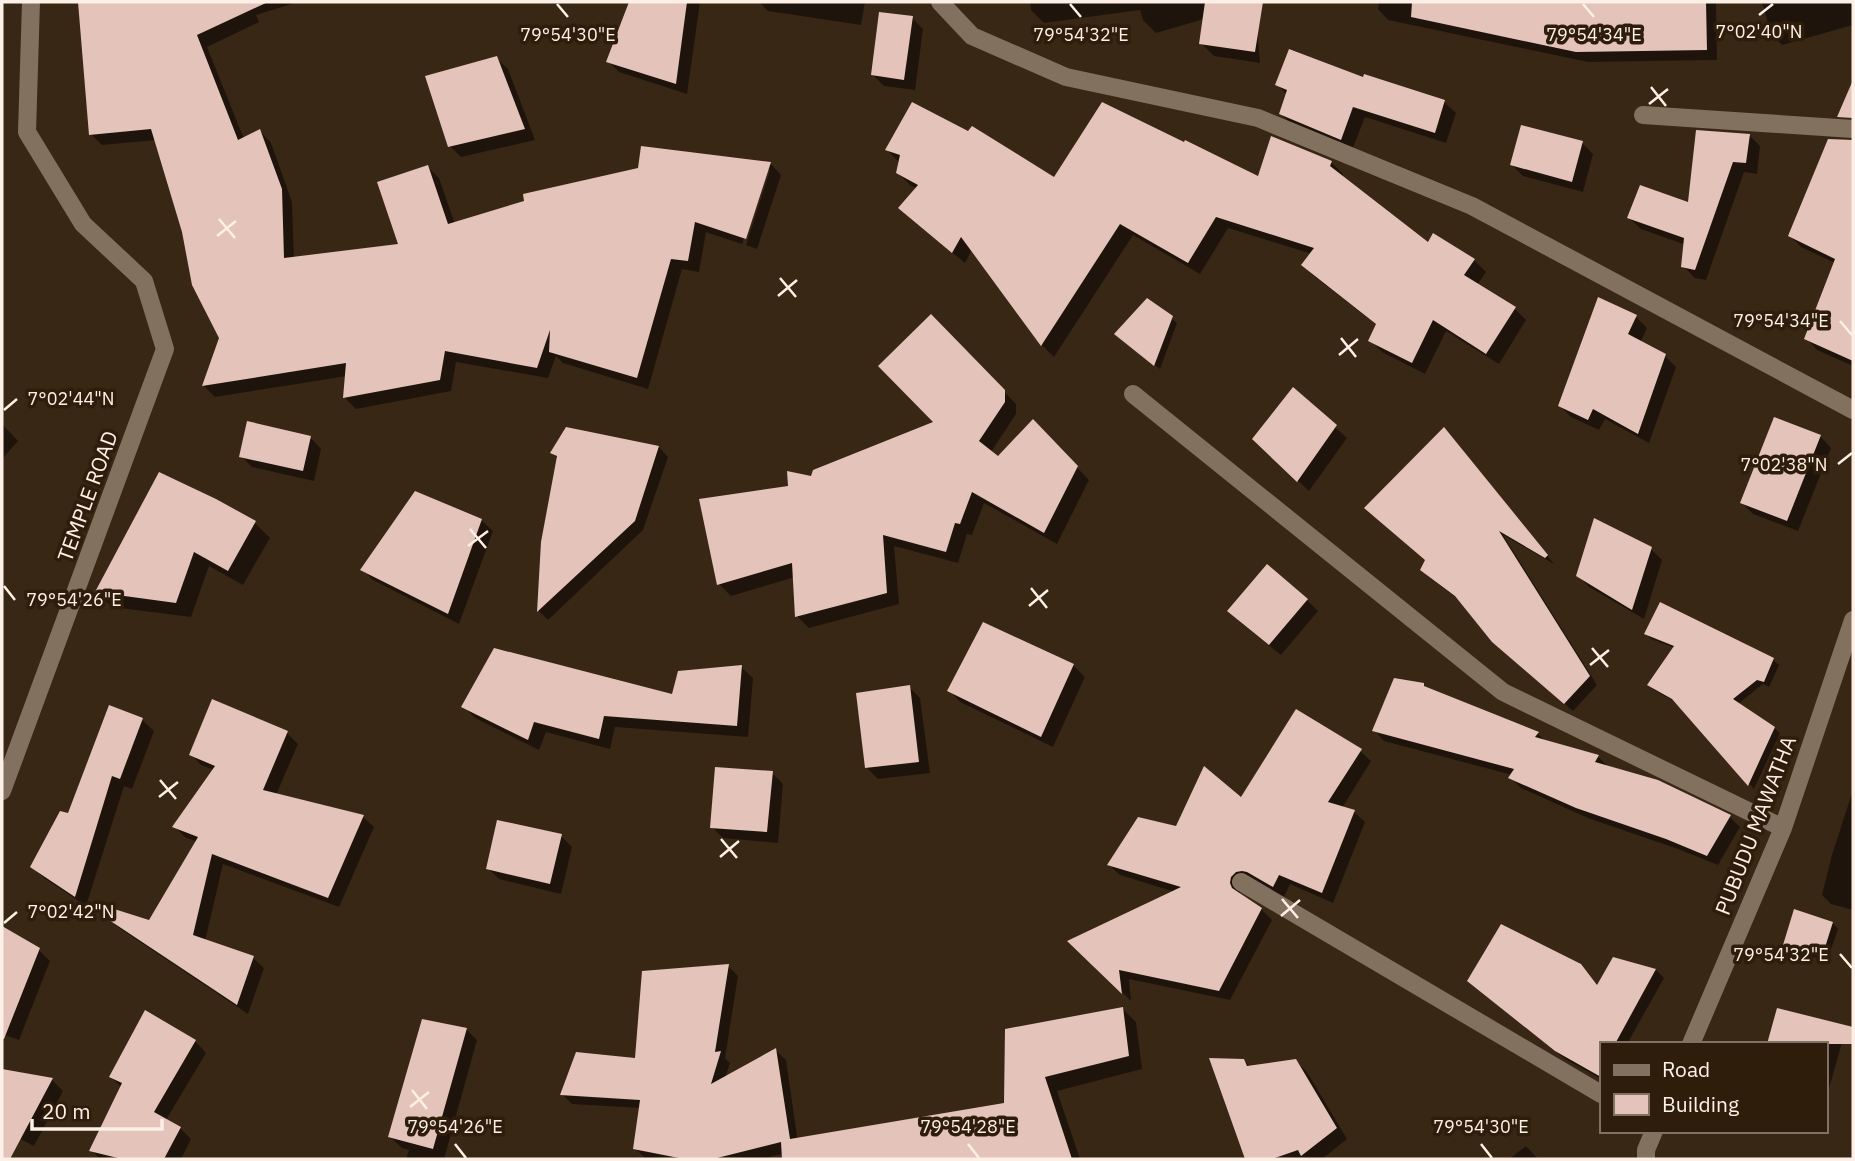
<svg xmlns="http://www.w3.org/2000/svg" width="1855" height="1161" font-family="'IBM Plex Sans',sans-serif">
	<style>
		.shadow { fill: #0007 }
		.building { fill: #e3c3ba }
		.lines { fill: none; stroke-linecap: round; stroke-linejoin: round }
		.minor { stroke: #837160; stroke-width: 18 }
		.ticks { fill: none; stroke: #fdf0e6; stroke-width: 2.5 }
		.labels { text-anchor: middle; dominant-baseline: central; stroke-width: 7; stroke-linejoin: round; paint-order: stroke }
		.street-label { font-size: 21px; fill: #fdf0e6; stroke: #2f1d0c }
		.ticks-label { font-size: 18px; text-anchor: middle; fill: #fdf0e6; stroke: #2f1d0c; stroke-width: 7; stroke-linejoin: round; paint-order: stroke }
	</style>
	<rect width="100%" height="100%" fill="#392715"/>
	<!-- shadow -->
	<path class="shadow" d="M80 2H156L157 12 180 2H298L256 15 259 22 207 47 244 139 260 131 271 143 292 202 294 259 401 246 428 167 439 178 455 224 770 163 781 175 757 249 746 245 770 170H766L742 244 706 232 699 272 682 269 648 389 563 363 556 356 548 378 456 362 451 391 356 409 345 398 347 376 215 397 204 386 221 338 183 231 156 140 102 145 91 134Z
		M630 2H700L687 94 619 72 608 61Z
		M759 2H865L861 25 768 11Z
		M1030 2H1255L1260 63 1214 56 1201 43 1204 19 1156 33 1143 20 1140 10 1044 23 1031 10Z
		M1379 2H1716L1717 60 1588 62 1388 20 1378 9Z
		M1762 2H1853V25L1782 45 1771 34Z
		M912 18 923 29 915 90 884 86 873 75Z
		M496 58 508 69 535 140 461 157 450 146Z
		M1364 79 1444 102 1456 113 1446 143 1365 117 1352 150 1292 125 1281 114 1287 95 1277 84Z
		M1749 135 1760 146 1757 174 1744 172 1706 280 1695 278 1683 266 1686 245 1641 229 1629 218 1690 204Z
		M1829 141 1853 142V366L1817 350 1806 338 1835 263 1801 247 1790 236Z
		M1582 143 1593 154 1583 192 1523 176 1512 165Z
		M887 150 1055 179H1259L1331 162 1343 174 1342 177 1428 244 1474 260 1486 272 1477 285 1514 308 1526 320 1499 364 1446 331 1425 374 1382 352 1370 340 1377 325 1315 277 1303 265 1312 254 1228 228 1200 274 1133 235 1054 357 1042 345 972 249 965 263 912 220 900 208 918 189 910 185 898 173 899 162Z
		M1599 300 1636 317 1647 328 1640 343 1665 356 1676 367 1649 443 1605 419 1599 430 1571 417 1560 406Z
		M931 316 1016 404V414L991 452 999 458 1033 422 1089 480 1057 544 984 503 972 535 967 534 958 563 894 546 899 604 809 628 797 616 795 577 731 596 719 584 701 500 790 488 936 423Z
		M1171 318 1177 323 1160 369 1121 339Z
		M1293 390 1347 438 1309 491 1254 439Z
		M2 424 18 441 2 459Z
		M567 429 659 447 668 457 643 530 548 620 539 611 542 542 558 459 553 453Z
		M1820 436 1831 448 1798 531 1753 514 1742 503Z
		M310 437 321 449 314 481 252 467 241 456Z
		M1451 437 1554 564 1503 535 1597 685 1573 711 1502 649 1461 601 1430 578 1422 570 1427 561Z
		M215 501 255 523 270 538 243 585 209 566 191 617 112 607 97 592Z
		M481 520 493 531 459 624 373 580 362 569Z
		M1651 549 1662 560 1644 619 1589 587 1578 575Z
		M1307 600 1318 611 1281 655 1240 622Z
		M1661 604 1773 660 1779 665 1769 687 1763 684 1738 704 1774 728 1780 733 1754 789 1677 703 1654 690 1649 684 1675 648 1651 639 1646 633Z
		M984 624 1073 665 1085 677 1053 747 960 702 949 690Z
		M741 667 753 678 748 737 615 727 610 749 546 732 539 750 475 718 464 707 674 697Z
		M1423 685 1429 690 1538 734 1546 742 1598 757 1609 767 1730 817 1740 827 1718 865 1678 849 1588 818 1521 788 1510 777 1512 775 1384 741 1374 730Z
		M909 687 920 698 930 773 878 779 867 768Z
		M110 708 142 720 154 731 132 789 124 786 86 906 44 878 32 867 69 816Z
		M287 733 298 744 276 795 363 817 374 827 339 907 223 864 205 941 253 958 264 968 248 1014 119 928 108 917 150 923 197 842 185 837 175 827 214 770 201 765 191 754Z
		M1360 751 1371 761 1342 808 1354 812 1365 822 1333 903 1290 884 1284 897 1254 881 1241 888 1240 894 1261 909 1272 920 1230 1000 1129 979 1131 1001 1070 941 1175 892 1120 875 1109 865 1177 828Z
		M772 773 783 784 778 843 723 838 712 827Z
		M1853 790V910L1831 904 1822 895 1832 855Z
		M561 836 572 847 561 894 499 879 488 868Z
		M1833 923 1838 929 1827 961 1790 950 1785 944Z
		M2 928 39 950 50 961 19 1040 2 1034Z
		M1614 959 1656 970 1664 978 1627 1044H1601V1079L1565 1059 1478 989 1598 987Z
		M728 966 738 976 725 1058 730 1063 725 1078 776 1051 786 1060 799 1150 761 1159 645 1158 635 1148 641 1108 572 1104 562 1094 637 1060Z
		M1123 1009 1136 1022 1142 1069 1057 1091 1080 1159H843L835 1133 1005 1105Z
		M466 1029 477 1040 444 1159H406L409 1150 402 1148 390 1137Z
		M1844 1035 1827 1096H1825V1044Z
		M195 1041 206 1053 166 1120 180 1128 191 1139 181 1159H100L92 1151 122 1088 111 1077Z
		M1211 1060H1244L1251 1068 1296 1061 1307 1072 1347 1139 1322 1159H1247Z
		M2 1070 52 1080 63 1091 34 1146 2 1130Z
		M1526 1146 1538 1159H1509Z"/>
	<!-- building -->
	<path class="building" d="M78 2H268L197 35 238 140 260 129 282 189 284 258 398 244 377 182 428 165 448 224 524 201 523 194 638 168 641 146 771 162 746 239 695 222 688 261 671 259 637 378 549 352 550 330 537 368 445 351 440 380 343 398 346 363 202 386 219 338 192 285 182 232 151 129 89 135Z
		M629 2H687L676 84 606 62Z
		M1205 2H1263L1255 52 1199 44Z
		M1412 2H1706L1707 50 1576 52 1411 17Z
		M879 12 913 16 904 80 871 75Z
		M1289 49 1363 77 1364 74 1445 100 1435 133 1353 107 1341 140 1279 114 1287 90 1275 85Z
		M497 56 525 129 448 147 425 76Z
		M1853 80V118L1837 117Z
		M912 102 968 131 972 126 1054 177 1102 102 1184 142 1185 140 1258 176 1271 136 1332 161 1330 166 1428 242 1433 233 1475 259 1464 275 1516 307 1486 354 1433 320 1412 363 1368 341 1376 324 1301 265 1314 248 1216 217 1188 263 1120 224 1041 346 961 237 952 253 898 208 918 185 896 173 900 155 885 150Z
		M1521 125 1583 141 1572 182 1510 165Z
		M1696 130 1750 134 1746 163 1733 162 1695 270 1681 267 1684 238 1627 218 1640 185 1688 202Z
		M1828 139 1853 140V361L1804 339 1835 259 1788 236Z
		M1598 297 1637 315 1628 334 1666 354 1638 434 1593 409 1588 420 1558 406Z
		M1147 298 1173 316 1154 366 1114 334Z
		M931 314 1005 390V402L979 441 998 456 1033 419 1078 466 1044 533 972 492 960 524 955 523 946 552 883 535 887 593 795 617 792 563 717 585 699 499 788 486 787 471 811 476 813 470 933 422 878 366Z
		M1293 387 1337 425 1297 482 1252 439Z
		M1774 417 1821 435 1787 521 1740 503Z
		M247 421 311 436 303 471 239 457Z
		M566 427 659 446 635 521 537 612 541 542 557 456 550 453Z
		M1444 427 1548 555 1545 558 1499 531 1590 676 1564 704 1492 642 1455 596 1420 570 1425 560 1364 508Z
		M159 472 216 499 256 521 228 571 194 552 176 603 95 592Z
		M415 491 482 519 448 614 360 570Z
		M1594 518 1652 547 1632 610 1576 576Z
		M1267 564 1308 599 1269 645 1227 611Z
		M1660 602 1774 658 1764 682 1757 680 1733 699 1775 727 1748 786 1672 699 1647 685 1674 646 1644 634Z
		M983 622 1074 664 1041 737 947 691Z
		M494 648 672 694 678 671 742 665 737 726 604 716 599 739 534 722 528 740 461 707Z
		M1394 678 1424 683V686L1539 732 1535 737 1599 755 1595 762 1658 780 1731 815 1707 856 1666 839 1576 808 1508 778 1514 769 1372 731Z
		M910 685 919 762 865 768 856 693Z
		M212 699 288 731 263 790 364 815 328 898 212 854 193 935 254 956 237 1005 106 918 111 908 149 920 198 837 172 827 215 766 189 755Z
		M109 705 143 718 120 779 112 776 75 897 30 867 60 811 68 813Z
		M1296 709 1362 749 1328 802 1355 810 1322 893 1279 875 1273 887 1247 872 1242 871 1236 872 1231 877 1230 883 1232 888 1262 908 1219 991 1119 970 1122 994 1067 941 1181 887 1107 865 1138 817 1176 826 1204 766 1241 797Z
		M715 767 773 771 767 832 710 828Z
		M497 820 562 834 550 884 486 869Z
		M1794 909 1833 922 1822 957 1783 945Z
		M1501 924 1581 964 1597 985 1613 957 1656 969 1615 1044H1601V1077L1555 1051 1467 981Z
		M2 926 40 948 4 1039H2Z
		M729 964 715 1052 721 1051 711 1084 776 1048 790 1139 1004 1103 1005 1029 1123 1007 1129 1056 1045 1077 1072 1159H782L781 1142 713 1159H684L633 1149 640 1100 560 1095 576 1052 635 1058 642 971Z
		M1777 1008 1853 1027V1044H1767Z
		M145 1010 196 1040 154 1112 181 1127 164 1159H122L89 1151 122 1083 109 1077Z
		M422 1019 467 1028 433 1149 388 1137Z
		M1209 1058 1244 1059 1247 1066 1296 1059 1337 1128 1301 1156 1298 1150 1272 1159H1245Z
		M2 1069 53 1078 10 1159H2Z"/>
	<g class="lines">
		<!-- minor -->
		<path class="minor" d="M940 2 972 36 1066 77 1258 118 1472 206 1853 410
			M1643 115 1853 129
			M1133 394 1503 692 1783 828
			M2 791 165 349 144 281 83 224 27 132 31 2
			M1241 882 1601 1094
			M1691 1044 1783 828 1853 620
			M1646 1159V1150L1654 1131"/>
	</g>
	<!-- ticks -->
	<path class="ticks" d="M557 4 568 17M1070 4 1081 17M1583 4 1594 17M1759 15 1773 4M1651 87 1666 106M1649 104 1668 89M219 219 235 238M217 236 236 221M780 278 796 297M778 296 797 280M1840 321 1852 335M1341 338 1356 357M1339 355 1358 339M4 410 17 399M1838 464 1852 453M470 529 486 548M468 546 488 531M4 586 15 600M1031 588 1047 608M1029 606 1048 590M1592 648 1608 667M1590 665 1609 650M160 780 176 799M159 797 178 782M721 839 737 858M720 857 739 841M1282 899 1298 918M1281 916 1300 900M4 923 17 912M1840 954 1852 968M412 1090 427 1109M410 1107 429 1092M455 1144 466 1158M968 1144 979 1158M1481 1144 1492 1158"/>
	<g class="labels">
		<!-- street labels -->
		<g class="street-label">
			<text transform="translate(87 496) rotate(-70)">TEMPLE ROAD</text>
			<text transform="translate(1755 825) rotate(-69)">PUBUDU MAWATHA</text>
		</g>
	</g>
	<g class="ticks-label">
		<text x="1759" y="38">7°02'40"N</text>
		<text x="568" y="41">79°54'30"E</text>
		<text x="1081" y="41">79°54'32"E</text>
		<text x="1594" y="41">79°54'34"E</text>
		<text x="1781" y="327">79°54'34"E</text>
		<text x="71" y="405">7°02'44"N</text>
		<text x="1784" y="471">7°02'38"N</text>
		<text x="74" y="606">79°54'26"E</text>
		<text x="71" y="918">7°02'42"N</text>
		<text x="1781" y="961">79°54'32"E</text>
		<text x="455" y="1133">79°54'26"E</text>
		<text x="968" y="1133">79°54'28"E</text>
		<text x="1481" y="1133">79°54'30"E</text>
	</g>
	<!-- border -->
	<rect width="1855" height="1161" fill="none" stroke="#fdf0e6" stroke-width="7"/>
	<!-- legend -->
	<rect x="1600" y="1042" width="228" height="91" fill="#2f1d0c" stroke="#817163" stroke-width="2"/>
	<rect x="1614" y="1065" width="35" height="10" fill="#837160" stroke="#817163" stroke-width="2"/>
	<text x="1662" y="1077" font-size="21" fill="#fdf0e6">Road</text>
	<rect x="1614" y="1094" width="35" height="21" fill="#e3c3ba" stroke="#817163" stroke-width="2"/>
	<text x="1662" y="1112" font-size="21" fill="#fdf0e6">Building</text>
	<!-- scale -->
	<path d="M32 1119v10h130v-10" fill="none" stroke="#fdf0e6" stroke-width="3.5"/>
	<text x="42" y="1119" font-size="21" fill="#fdf0e6" stroke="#2f1d0c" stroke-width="5" paint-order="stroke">20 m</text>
</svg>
